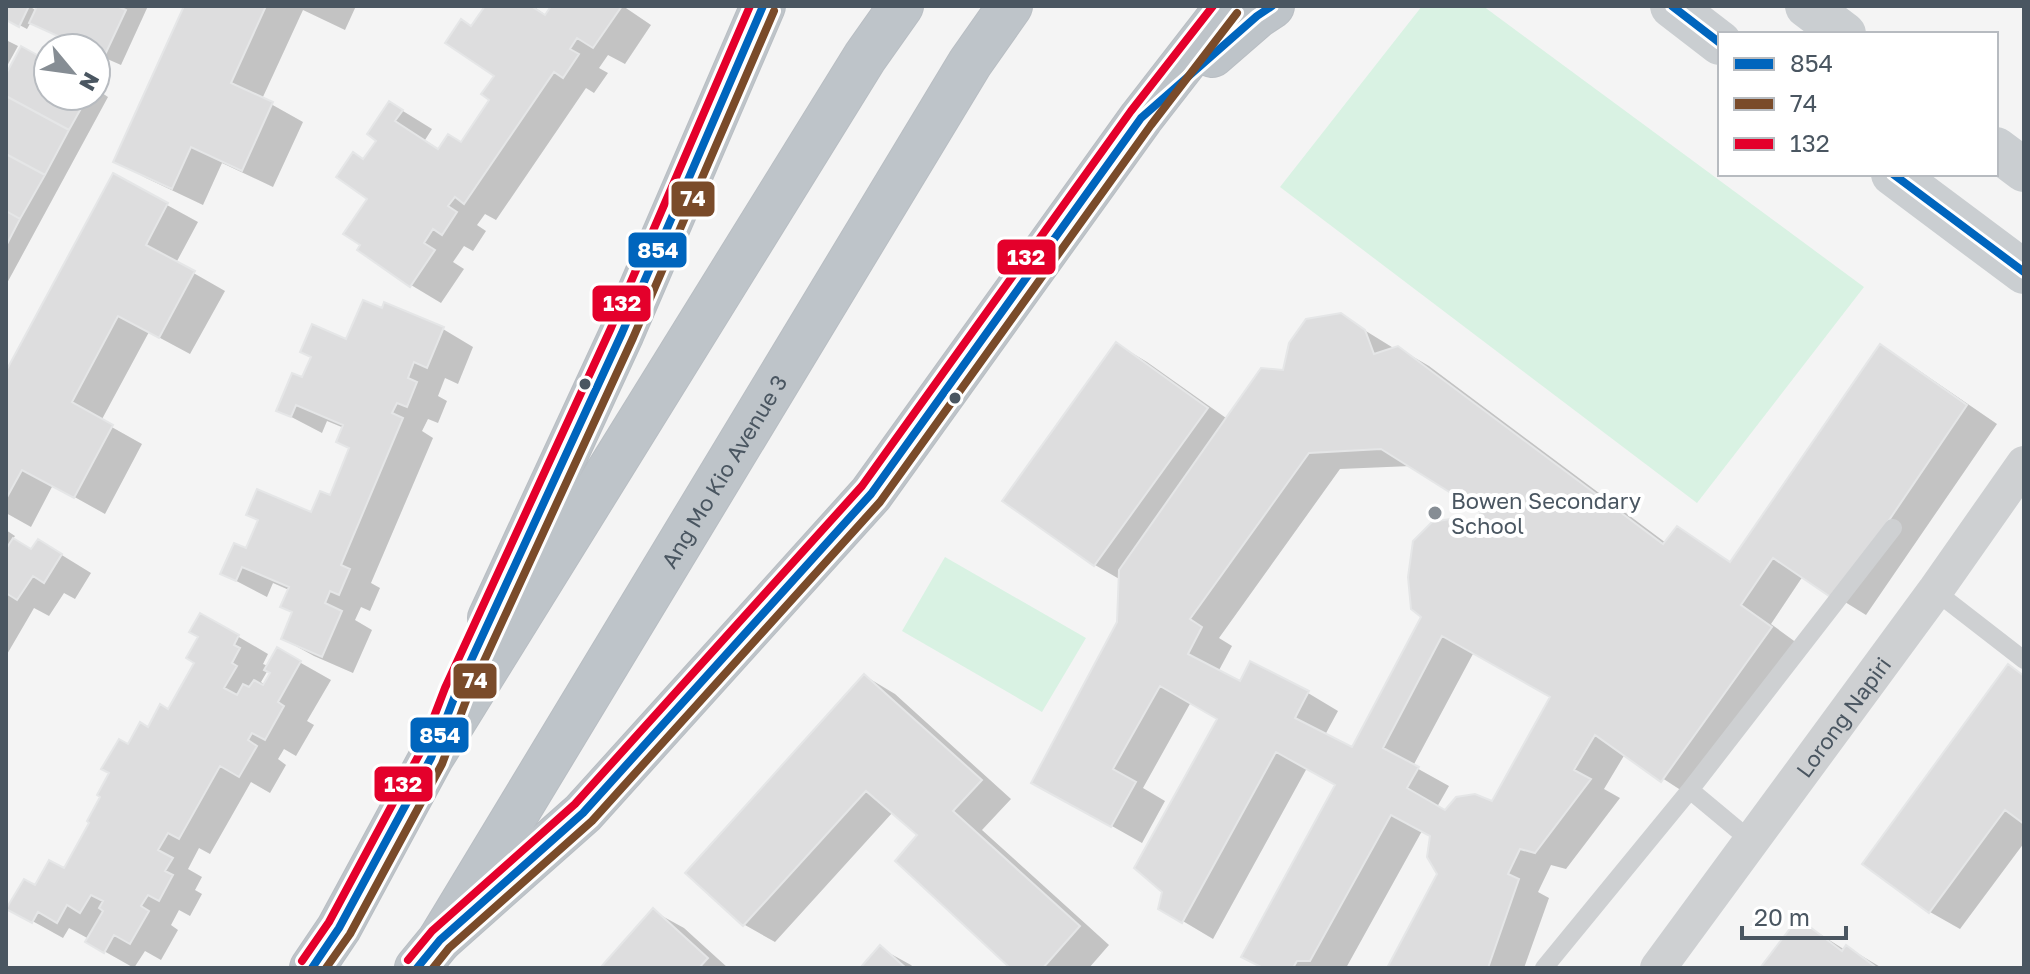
<svg xmlns="http://www.w3.org/2000/svg" width="2030" height="974" font-family="'Golos Text',sans-serif">
	<style>
		.green { fill: #d9f2e3 }
		.shadow { fill: #0003; fill-rule: evenodd }
		.building { fill: #ddddde; stroke: #e5e6e7; stroke-width: 2; fill-rule: evenodd }
		.lines { fill: none; stroke-linecap: round; stroke-linejoin: round }
		.highway-casing { stroke: #b9bec3; stroke-width: 46 }
		.lane { stroke: #ced0d2; stroke-width: 18 }
		.street { stroke: #ced0d2; stroke-width: 36 }
		.primary { stroke: #caced1; stroke-width: 44 }
		.highway { stroke: #bec4c9; stroke-width: 44 }
		.bus-1-casing { stroke: #fff; stroke-width: 14 }
		.bus-2-casing { stroke: #fff; stroke-width: 14 }
		.bus-3-casing { stroke: #fff; stroke-width: 14 }
		.bus-1 { stroke: #0065bd; stroke-width: 8 }
		.bus-2 { stroke: #7a4b2a; stroke-width: 8 }
		.bus-3 { stroke: #e4002b; stroke-width: 8 }
		.bus-dot { fill: #4a5661; stroke: #fff; stroke-width: 3 }
		.poi-dot { fill: #868d94; stroke: #fff; stroke-width: 3 }
		.labels { text-anchor: middle; dominant-baseline: central; stroke-width: 8; stroke-linejoin: round; paint-order: stroke }
		.street-label { font-size: 22px; fill: #4a5661; stroke: #fff }
		.poi-label { font-size: 22px; fill: #4a5661; stroke: #fff; text-anchor: start }
		.line-badge { stroke: #fff; stroke-width: 3 }
		.badge-label { font-size: 22px; text-anchor: middle; font-weight: bold; fill: #fff }
	</style>
	<rect width="100%" height="100%" fill="#f4f4f4"/>
	<!-- green -->
	<path class="green" d="M1422 6H1483L1864 287 1697 503 1280 187Z
		M945 557 1086 638 1042 712 902 631Z"/>
	<!-- shadow -->
	<path class="shadow" d="M6 6H29L37 11 39 6H148L121 65 96 54V48H84L31 22 27 29 6 18Z
		M186 6H356L345 30 303 10 262 99 303 122 273 187 222 163 203 205 146 178 115 161Z
		M487 6H533L547 16 554 6H623L651 25 625 64 608 55 599 68 608 73 594 93 586 88 496 220 485 214 477 225 486 231 473 251 464 246 453 262 464 269 441 303 411 285 370 198 364 161 378 140 390 103 432 129 425 140 440 150 462 144 492 100 496 75 472 28Z
		M6 40 18 46 7 66H6Z
		M48 63V96H96V89L108 97 6 285V78Z
		M114 176 198 222 176 263 225 291 190 354 149 332 101 421 142 444 105 514 53 485 31 527 6 513V375Z
		M1340 315 1395 349 1398 348 1429 366 1666 543 1677 528 1732 563 1880 347 1911 365 1997 424 1866 615 1803 576 1771 624 1801 646 1693 798 1625 754 1604 789 1620 798 1566 869 1551 865 1538 892 1549 898 1524 968H1389L1439 874 1432 836 1422 831 1346 968H1264L1337 785 1307 768 1213 939 1161 908 1220 718 1191 702 1143 788 1165 801 1142 843 1064 799 1119 623 1121 580 1095 565 1117 344 1147 362 1226 418 1284 372ZM1411 466 1484 512 1353 750 1325 735 1338 711 1308 693 1241 684 1218 672 1232 646 1219 638 1340 469ZM1474 652 1553 696 1493 804 1446 812 1437 807 1449 786 1413 766Z
		M443 329 473 347 458 384 445 378 438 396 447 401 438 423 428 419 422 431 433 438 371 583 380 588 370 611 361 607 355 620 372 630 353 673 314 656 283 639 294 613 289 590 273 583 267 597 223 574 247 550 313 514 331 498 351 449 344 428 327 421 322 433 278 410 303 380 347 342Z
		M6 530 15 536 12 540 32 551 39 541 91 573 75 599 64 593 49 616 34 608 6 656Z
		M201 615 268 654 263 664 268 666 278 650 331 680 307 721 314 725 296 756 284 749 278 759 286 765 270 793 251 782 210 854 199 848 188 869 202 877 195 890 202 894 190 916 179 910 171 925 178 930 161 960 145 951 134 968 88 942 89 939 69 928 63 938 9 908 35 887 64 870 92 822 128 747 168 711 197 662ZM268 670 272 672 265 685 261 682Z
		M865 676 895 694 1011 799 982 830 1109 945 1089 968H1013L920 835 893 812 775 942 745 925 687 873Z
		M2024 676V843L1960 929 1930 912Z
		M653 911 684 928 728 968H602Z
		M1798 920 1845 950 1847 947 1882 968H1763Z
		M880 948 911 965 914 968H863Z"/>
	<!-- building -->
	<path class="building" d="M6 6H29L19 27 6 20Z
		M37 6H117L126 10 104 57 96 54V48H84L29 23Z
		M184 6H266L231 83 273 102 242 171 191 147 172 189 113 162Z
		M485 6H531L545 15 551 6H622L593 48 577 38 570 49 579 54 563 78 554 72 464 204 455 197 448 206 457 212 442 235 433 229 424 243 435 250 410 287 357 250 360 245 343 234 367 199 336 177 353 152 363 159 376 141 367 134 389 101 403 110 395 121 438 149 448 134 461 142 489 100 481 94 494 76 445 43 461 19 471 26Z
		M21 46 48 61V96H88L69 130 6 96V74Z
		M6 96 69 130 45 175 6 154Z
		M6 154 45 175 20 219 6 211Z
		M113 173 168 203 146 245 195 271 159 338 118 316 72 402 113 425 74 498 22 470 6 499V371Z
		M6 211 20 219 6 246Z
		M363 300 382 308 384 302 444 327 427 368 414 362 408 378 417 382 407 407 397 403 392 413 403 418 341 565 350 569 339 595 330 591 325 603 342 611 322 657 281 639 292 612 280 607 289 587 242 567 236 581 220 574 234 543 246 548 258 520 246 515 257 489 311 512 320 491 330 495 349 448 336 442 343 425 296 405 291 417 276 411 292 373 302 377 311 357 300 352 312 324 346 339Z
		M1341 313 1365 330 1374 354 1398 346 1663 544 1677 526 1730 562 1880 344 1967 405 1835 600 1773 558 1741 605 1772 627 1661 782 1595 735 1574 770 1591 779 1535 853 1520 849 1508 874 1519 879 1488 968H1387L1437 874 1427 857 1430 836 1391 815 1310 961H1297L1293 968H1263L1241 957 1335 785 1276 752 1182 923 1158 909 1162 892 1134 868 1217 719 1160 686 1113 769 1136 782 1111 827 1031 783 1117 622 1119 570 1261 368 1283 370 1289 343 1306 319ZM1381 449 1481 512 1469 532 1450 519 1432 522 1413 541 1408 577 1411 609 1421 617 1352 747 1295 718 1309 691 1250 661 1240 681 1188 654 1202 627 1190 619 1309 453ZM1442 636 1550 697 1492 801 1475 794 1456 797 1445 810 1407 788 1419 767 1383 748Z
		M1116 342 1208 408 1094 566 1002 501Z
		M13 538 31 549 38 539 62 554 44 583 33 576 17 600 6 593V549Z
		M200 613 239 635 234 645 240 648 232 663 237 666 224 688 237 695 243 684 249 687 254 680 263 685 270 673 264 670 277 647 301 661 278 702 284 706 265 740 252 733 248 740 257 746 239 777 220 766 179 839 168 833 158 850 173 858 165 871 173 875 159 901 148 895 141 906 149 911 130 944 114 935 104 953 85 942 103 911 99 908 103 901 91 895 80 913 67 905 57 923 38 912 32 923 6 909 24 879 35 885 49 860 64 868 89 823 87 821 100 797 97 795 109 773 101 769 119 739 128 744 140 722 148 727 160 704 168 709 194 663 186 658 198 637 189 632Z
		M2008 664 2024 676V824L2005 810 1929 913 1862 864Z
		M864 674 982 780 953 811 1080 926 1043 968H1010L895 861 917 835 866 791 743 926 685 873Z
		M653 908 708 958 699 968H600Z
		M1798 918 1842 951 1846 945 1877 968H1760Z
		M880 945 906 968H860Z"/>
	<g class="lines">
		<!-- highway casing -->
		<g class="highway-casing">
			<g id="highway">
				<path d="M1212 55 1257 16 1272 6"/>
				<path d="M490 618 622 333 763 6"/>
				<path d="M440 940 583 813 871 494 1141 118 1228 6"/>
				<path d="M312 968 339 928 431 758 865 57 901 6"/>
				<path id="s2" d="M417 968 440 940 970 63 1010 6"/>
			</g>
		</g>
		<!-- lane -->
		<path class="lane" d="M1935 591 2024 660
			M1750 840 1690 790 1893 528
			M1544 968 1690 790"/>
		<!-- street -->
		<path class="street" id="s1" d="M1658 968 1935 591 2024 464"/>
		<!-- primary -->
		<path class="primary" d="M1672 6 1720 43
			M1807 6 1844 34
			M1996 149 2024 170
			M1893 174 2024 272"/>
		<!-- highway -->
		<use href="#highway" class="highway"/>
		<!-- bus-1 casing -->
		<g class="bus-1-casing">
			<path id="bus-1" d="M1672 6 1720 43
				M1893 174 2024 272
				M312 968 339 928 431 758 456 693 622 333 763 6
				M417 968 440 940 583 813 871 494 1141 118 1257 16 1272 6"/>
		</g>
		<!-- bus-2 casing -->
		<g class="bus-2-casing">
			<path id="bus-2" d="M326 968 350 934 442 764 467 698 633 338 774 11
				M433 968 449 948 592 821 880 502 1151 125 1237 13"/>
		</g>
		<!-- bus-3 casing -->
		<g class="bus-3-casing">
			<path id="bus-3" d="M408 960 432 931 575 804 862 486 1131 111 1213 6
				M302 961 329 922 420 753 445 688 611 328 750 6"/>
		</g>
		<!-- bus-1 -->
		<use href="#bus-1" class="bus-1"/>
		<!-- bus-2 -->
		<use href="#bus-2" class="bus-2"/>
		<!-- bus-3 -->
		<use href="#bus-3" class="bus-3"/>
	</g>
	<!-- markers -->
	<g class="bus-dot">
		<circle cx="585" cy="384" r="7"/>
		<circle cx="955" cy="398" r="7"/>
	</g>
	<circle class="poi-dot" cx="1435" cy="513" r="8"/>
	<g class="labels">
		<!-- street labels -->
		<g class="street-label">
			<text stroke="none"><textPath href="#s2" startOffset="584">Ang Mo Kio Avenue 3</textPath></text>
			<text stroke="none"><textPath href="#s1" startOffset="312">Lorong Napiri</textPath></text>
		</g>
		<!-- poi labels -->
		<g class="poi-label">
			<text x="1451" y="500">Bowen Secondary<tspan x="1451" dy="25">School</tspan></text>
		</g>
	</g>
	<g class="line-badge">
		<rect x="670" y="180" width="46" height="38" rx="8" fill="#7a4b2a"/>
		<rect x="627" y="231" width="61" height="38" rx="8" fill="#0065bd"/>
		<rect x="996" y="238" width="61" height="38" rx="8" fill="#e4002b"/>
		<rect x="591" y="284" width="61" height="39" rx="8" fill="#e4002b"/>
		<rect x="452" y="662" width="46" height="38" rx="8" fill="#7a4b2a"/>
		<rect x="409" y="716" width="61" height="38" rx="8" fill="#0065bd"/>
		<rect x="373" y="765" width="61" height="38" rx="8" fill="#e4002b"/>
	</g>
	<g class="badge-label">
		<text x="693" y="206">74</text>
		<text x="658" y="258">854</text>
		<text x="1026" y="265">132</text>
		<text x="622" y="311">132</text>
		<text x="475" y="688">74</text>
		<text x="440" y="743">854</text>
		<text x="403" y="792">132</text>
	</g>
	<!-- border -->
	<rect width="2030" height="974" fill="none" stroke="#4a5661" stroke-width="16"/>
	<!-- legend -->
	<rect x="1718" y="32" width="280" height="144" fill="#ffffff" stroke="#b7bbc0" stroke-width="2"/>
	<rect x="1734" y="58" width="40" height="12" fill="#0065bd" stroke="#b7bbc0" stroke-width="2"/>
	<text x="1790" y="72" font-size="24" fill="#4a5661">854</text>
	<rect x="1734" y="98" width="40" height="12" fill="#7a4b2a" stroke="#b7bbc0" stroke-width="2"/>
	<text x="1790" y="112" font-size="24" fill="#4a5661">74</text>
	<rect x="1734" y="138" width="40" height="12" fill="#e4002b" stroke="#b7bbc0" stroke-width="2"/>
	<text x="1790" y="152" font-size="24" fill="#4a5661">132</text>
	<!-- north arrow -->
	<g transform="translate(72 72) rotate(119)"><circle r="38" fill="#ffffff" stroke="#b7bbc0" stroke-width="2"/>
	<path d="M0-6L14 30L0 20L-14 30Z" fill="#868d94"/>
	<text y="-12" font-size="22" font-weight="bold" text-anchor="middle" fill="#4a5661">N</text>
	</g>
	<!-- scale -->
	<path d="M1742 926v12h104v-12" fill="none" stroke="#4a5661" stroke-width="4"/>
	<text x="1754" y="926" font-size="24" fill="#4a5661" stroke="#ffffff" stroke-width="6" paint-order="stroke">20 m</text>
</svg>
